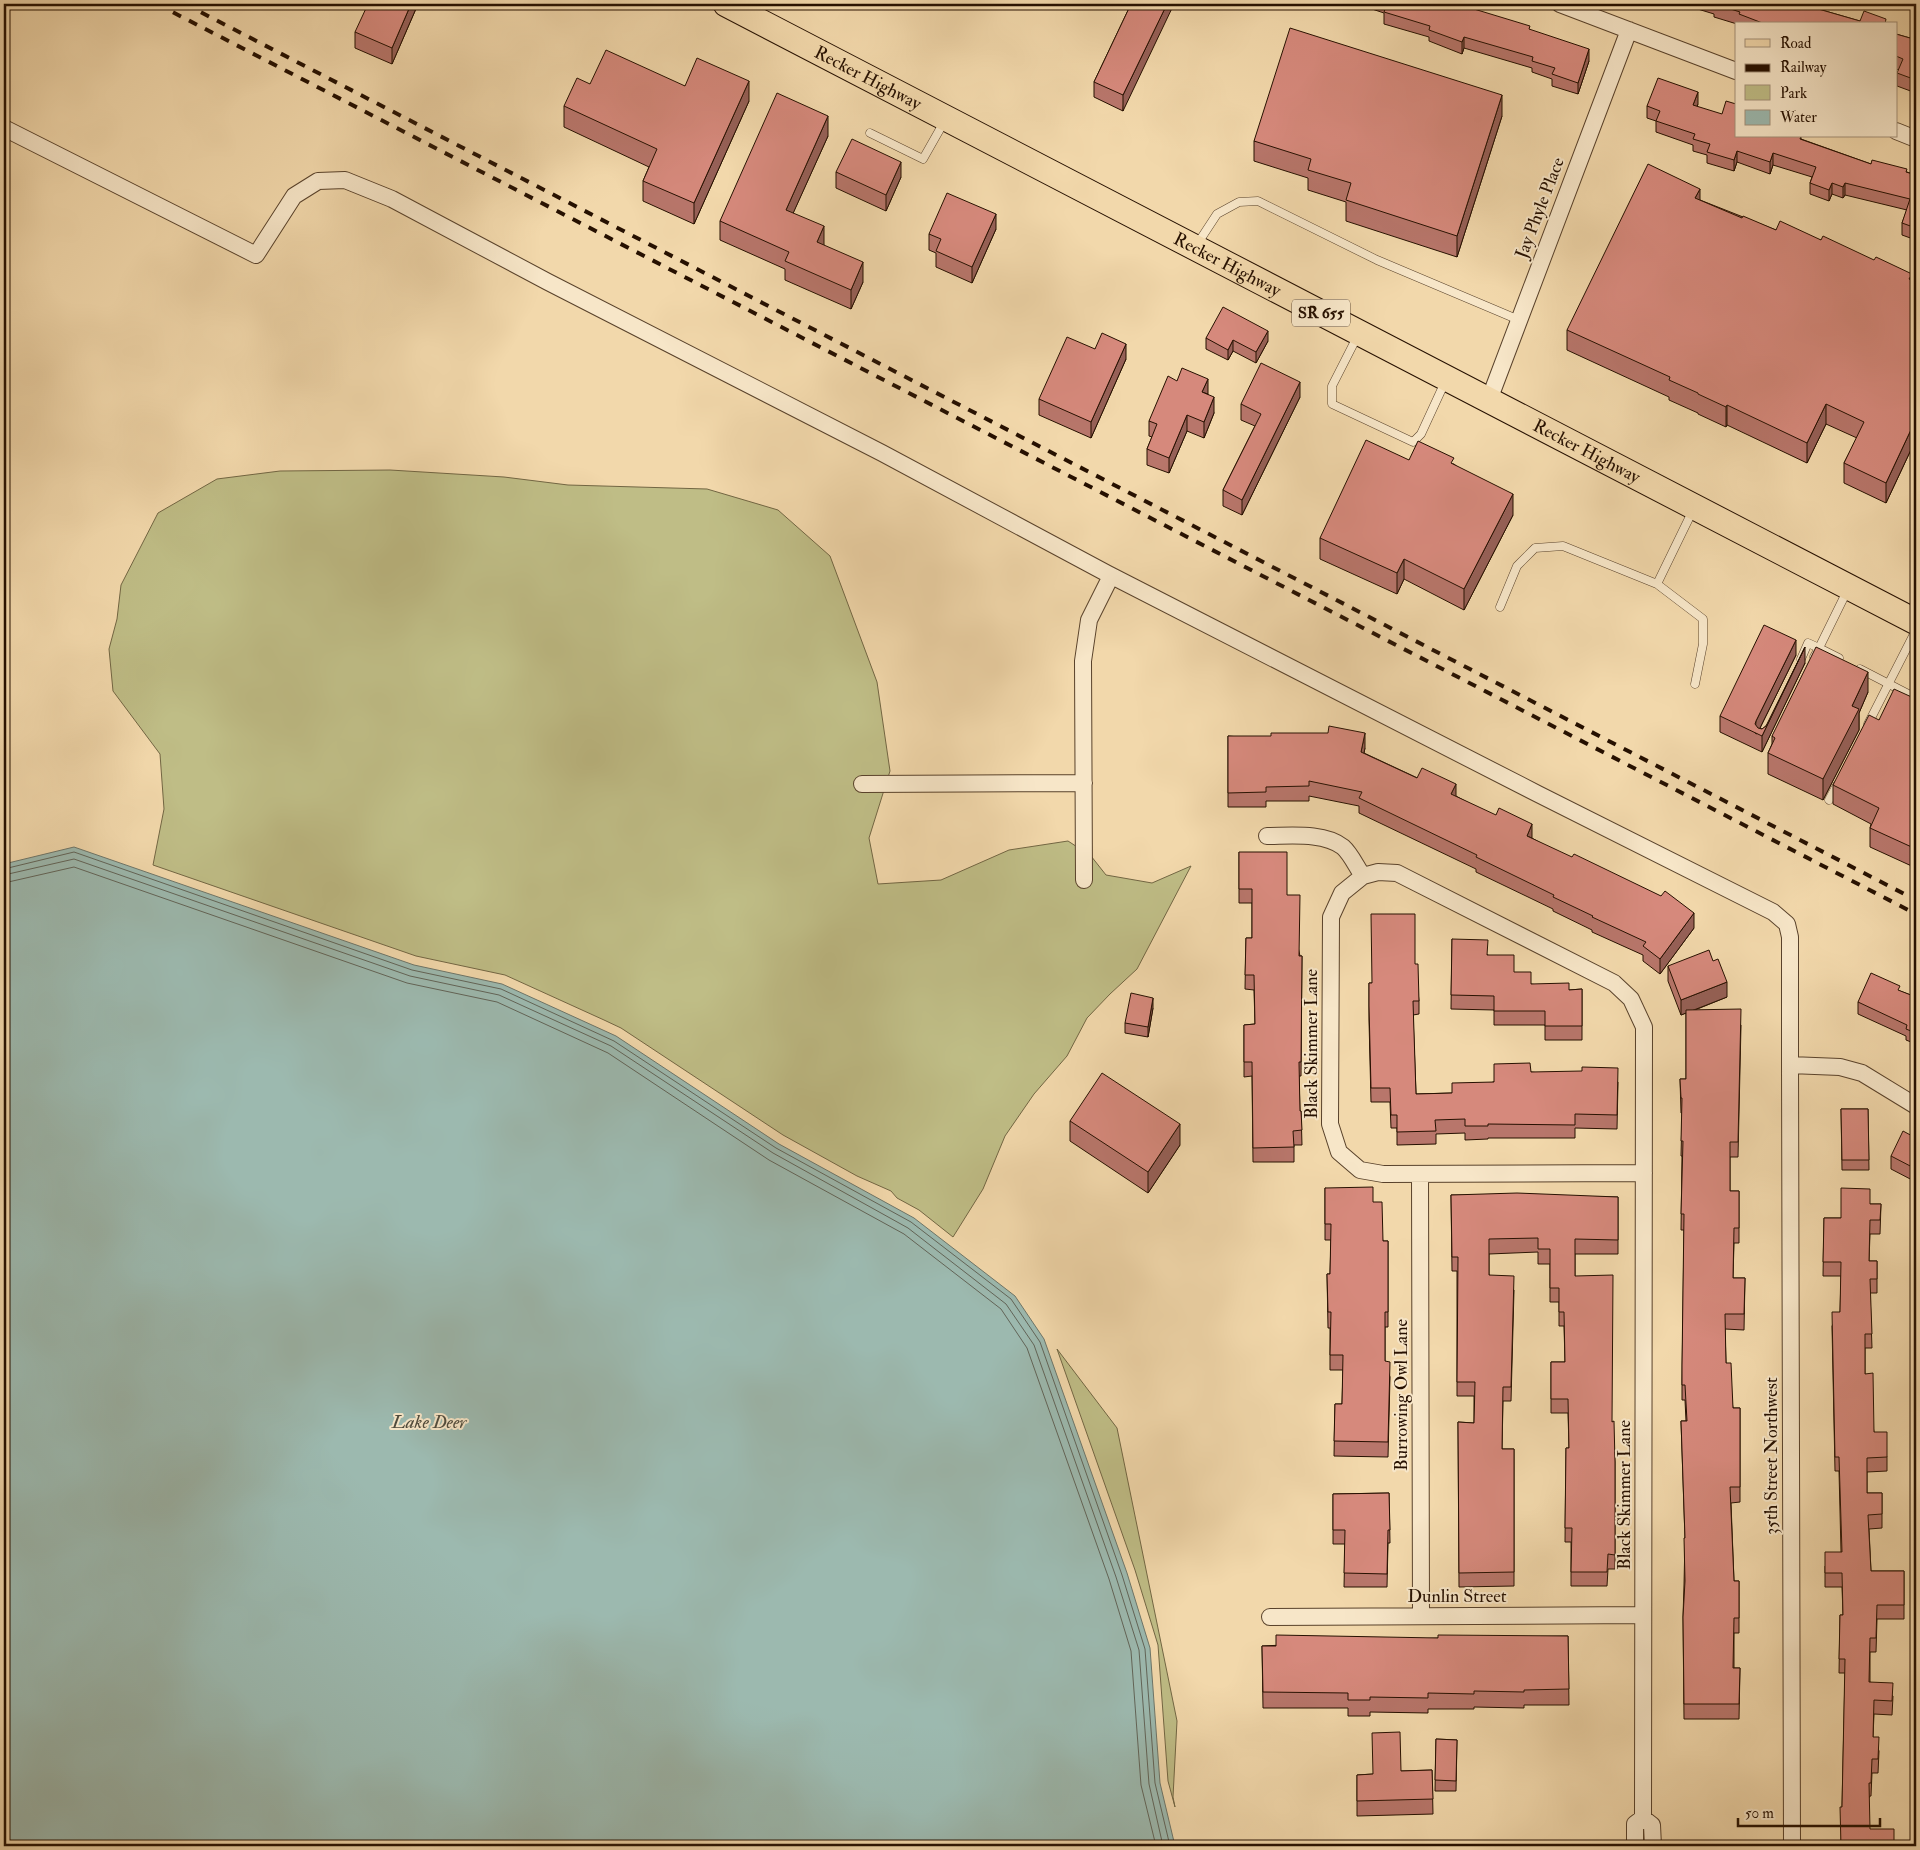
<svg xmlns="http://www.w3.org/2000/svg" width="1920" height="1850" font-family="'IM FELL Double Pica',serif">
	<style>
		.green { fill: #bfbd86; stroke: #726643 }
		.water { fill: #9cb9af; stroke: #6d7569 }
		.lines { fill: none; stroke-linecap: round; stroke-linejoin: round }
		.shore { stroke: #616458; stroke-width: 1 }
		.lane-casing { stroke: #59422b; stroke-width: 9 }
		.street-casing { stroke: #59422b; stroke-width: 18 }
		.primary-casing { stroke: #261000; stroke-width: 27 }
		.lane { stroke: #f7e6c8; stroke-width: 8 }
		.street { stroke: #f7e6c8; stroke-width: 16 }
		.primary { stroke: #f2d8ab; stroke-width: 25 }
		.rail { stroke: #261000; stroke-width: 4; stroke-dasharray: 9 9; stroke-linecap: butt }
		.wall { fill: #b8766b; stroke: #261000 }
		.shaded-wall { fill: #966057; stroke: #261000 }
		.building { fill: #d6897c; stroke: #261000 }
		.labels { text-anchor: middle; dominant-baseline: central; stroke-width: 4; stroke-linejoin: round; paint-order: stroke }
		.shield { fill: #f7e6c8; stroke: #65503c; stroke-width: 1 }
		.shield-label { font-size: 16px; font-weight: bold; fill: #261000 }
		.street-label { font-size: 18px; fill: #261000; stroke: #f7e6c8 }
		.water-label { font-size: 19px; font-style: italic; fill: #4f4b3d; stroke: #f7e6c8 }
	</style>
	<rect width="100%" height="100%" fill="#f2d8ab"/>
	<filter id="stains"><feTurbulence type="fractalNoise" baseFrequency=".004" numOctaves="4"/><feColorMatrix values="0 0 0 0 .2 0 0 0 0 .09 0 0 0 0 .02 0 0 0 .5 -.17"/></filter>
	<radialGradient id="worn" r=".72"><stop offset=".6" stop-color="#630" stop-opacity="0"/><stop offset="1" stop-color="#630" stop-opacity=".3"/></radialGradient>
	<!-- green -->
	<path class="green" d="M390 470 504 477 568 485 707 489 778 510 830 556 877 682 890 771 869 838 878 884 941 880 1009 850 1068 841 1091 856 1106 875 1152 883 1191 866 1137 969 1110 994 1087 1018 1067 1056 1034 1094 1005 1136 983 1189 953 1237 919 1210 897 1198 891 1191 857 1176 783 1135 621 1028 604 1020 505 975 416 956 153 865 164 809 160 754 113 691 109 649 117 619 121 585 158 513 217 479 280 471Z
		M1057 1349 1117 1428 1177 1721 1173 1797 1175 1807 1168 1781 1158 1645 1135 1570Z"/>
	<!-- water -->
	<path class="water" d="M74 847 414 965 502 984 616 1036 779 1144 914 1218 1015 1296 1044 1339 1127 1573 1150 1648 1160 1783 1175 1846H4V864Z"/>
	<g class="lines">
		<!-- shore -->
		<path class="shore" d="M4 869 74 852 412 970 501 989 614 1041 776 1148 911 1222 1011 1299 1040 1342 1122 1575 1145 1649 1155 1783 1170 1846
			M4 875 74 859 410 976 499 995 611 1046 773 1153 908 1228 1006 1304 1034 1345 1116 1577 1139 1650 1149 1784 1163 1846
			M4 883 74 867 407 983 497 1002 608 1053 769 1160 904 1234 1001 1309 1027 1348 1109 1579 1131 1651 1141 1785 1156 1846"/>
		<!-- lane casing -->
		<g class="lane-casing">
			<path id="lane" d="M870 133 923 159 944 122
				M1196 246 1217 214 1239 202 1258 201 1377 260 1519 320
				M1357 337 1332 386V404L1413 442 1421 434 1445 382
				M1693 510 1657 584 1703 619V644L1695 684
				M1500 607 1517 566 1535 548 1563 546 1657 584
				M1839 658 1819 648 1848 589
				M1801 659 1808 643 1819 648 1814 657
				M1860 669 1916 698
				M1868 724 1916 630
				M1829 800 1837 785"/>
		</g>
		<!-- street casing -->
		<g class="street-casing">
			<path id="street" d="M1560 4 1736 71
				M4 128 256 255 294 196 318 181 345 180 392 199 548 282 882 453 1108 574 1538 794 1773 912 1787 924 1790 937V1065L1792 1846
				M1896 131 1916 139
				M1489 400 1629 30
				M862 784 1084 783
				M1267 836C1290 836 1324 832 1343 847 1351 854 1357 868 1363 876L1378 872 1397 873 1614 983 1631 999 1644 1027 1643 1818 1635 1824V1846
				M1363 876 1342 893 1331 917 1330 1124 1339 1152 1360 1170 1383 1174 1644 1173
				M1084 880 1083 661 1089 620 1111 576
				M1790 1065 1840 1067 1862 1073 1916 1106
				M1420 1174 1421 1616
				M1270 1617 1643 1615
				M1643 1818 1652 1825 1653 1846"/>
		</g>
		<!-- primary casing -->
		<g class="primary-casing">
			<g id="primary">
				<path id="s1" d="M726 4 1916 622"/>
			</g>
		</g>
		<!-- lane -->
		<use href="#lane" class="lane"/>
		<!-- street -->
		<use href="#street" class="street"/>
		<!-- primary -->
		<use href="#primary" class="primary"/>
		<!-- rail -->
		<path class="rail" d="M157 4 1916 914
			M185 4 1916 900"/>
	</g>
	<!-- wall -->
	<path class="wall" d="M418 4 392 64 355 48V32Z
		M1131 4 1123 111 1094 97V82Z
		M1367 4H1470L1475 10 1530 30 1589 61 1578 94 1552 86V79L1532 72V68L1464 48 1462 54 1429 41V37L1384 24V13L1372 9V5Z
		M1688 4H1801L1860 21 1886 24H1737L1714 17V14L1688 6Z
		M1896 34 1910 38 1916 36V93L1897 86V73L1899 70 1896 69Z
		M590 84 685 86 749 101 694 224 643 201V181L649 167 564 127V106Z
		M1698 104 1697 106 1736 136H1801V139L1871 164 1907 172 1916 175V240L1902 235V223L1907 210 1845 195 1843 198 1832 194 1829 201 1810 194V183L1812 177 1773 165 1770 174 1737 162 1734 171 1707 163V155L1693 151V145L1656 132V121L1647 118V106Z
		M1502 116 1457 257 1346 221V202L1308 190V178L1254 161V141Z
		M828 136 793 213 824 245 863 282 851 309 785 280V269L720 240V221Z
		M836 172 901 177 886 211 836 188Z
		M1700 200 1776 230 1821 240 1916 282V439L1886 503 1844 483V463L1857 438 1826 424 1807 463 1727 425 1726 427 1698 414V413L1669 400V397L1567 350V330Z
		M996 229 972 283 936 267V253L929 250V234Z
		M1206 338 1268 341 1256 363 1233 351 1228 360 1206 349Z
		M1095 349 1126 359 1091 438 1039 415V399Z
		M1208 394 1214 413 1204 438 1187 431 1169 473 1147 465V449L1152 437 1149 436V421Z
		M1300 397 1242 515 1223 506V490L1255 426 1241 420V404Z
		M1409 460 1454 464 1513 515 1464 610 1404 579 1397 594 1320 559V538Z
		M1796 655 1760 728 1762 729 1766 726 1805 663 1762 752 1720 732V716Z
		M1868 692 1859 713V730L1823 800 1768 774V753L1772 744V736Z
		M1916 699V868L1870 847V828L1871 824 1833 804V785L1879 720Z
		M1228 736 1365 748 1364 753 1456 796 1694 928 1660 974 1643 961V955L1592 932V930L1553 911V909L1476 872V869L1359 813V806L1309 796V801H1266V807H1228Z
		M1239 852 1287 895 1300 956H1302L1301 1076H1299L1300 1111H1301L1302 1145H1294V1162H1253L1252 1076 1244 1077V1025L1255 1024 1254 990 1245 989 1246 938H1252V903H1239Z
		M1452 939 1488 955 1531 984 1569 990 1582 989V1040H1545V1025H1494V1010L1451 1009Z
		M1415 964 1419 1001V1014L1413 1015 1416 1094 1452 1093 1531 1072 1618 1082 1617 1129 1575 1128V1138H1488V1139L1465 1140V1133L1436 1134V1144L1397 1145V1128H1391L1390 1102H1371L1369 1020V983H1372Z
		M1668 966 1727 997 1695 1010 1741 1025 1738 1157H1730V1191H1739V1243H1734L1733 1278H1745L1744 1330 1725 1329 1726 1363 1733 1408H1740V1502L1731 1503 1734 1581H1739V1633H1734V1668H1740L1739 1719H1684L1683 1617 1684 1585 1685 1538 1681 1421H1686L1685 1400H1682V1380L1684 1230H1681L1682 1156H1681L1682 1113H1681L1680 1079H1686V1013L1681 1015 1668 981Z
		M1900 991 1916 997V1044L1906 1040V1036L1858 1014V1002Z
		M1153 1008 1148 1037 1125 1033V1023Z
		M1841 1109H1868L1869 1170H1842Z
		M1070 1121 1180 1145 1148 1193 1070 1141Z
		M1916 1138V1182L1891 1169V1156Z
		M1325 1188 1373 1202 1383 1241H1388V1327H1385V1361L1390 1377 1388 1457 1334 1456 1335 1404H1342L1343 1370H1330V1328H1328L1327 1274H1330L1331 1240H1325Z
		M1451 1195 1618 1197V1254H1575V1276L1612 1422 1615 1462V1569H1608L1607 1586H1571V1542H1565L1566 1448H1569L1568 1413H1551V1362H1565L1564 1326H1559V1302H1550V1264H1538V1252L1489 1254V1275L1514 1290 1511 1401H1503L1502 1449H1514V1586L1459 1587 1458 1422 1474 1423V1396H1457V1271H1452Z
		M1870 1204H1881L1880 1234H1870L1869 1261H1877V1293H1870L1872 1348H1865V1374L1874 1432 1887 1457V1471L1867 1472V1493H1882V1528L1869 1529 1871 1571H1904V1619H1877L1876 1652H1870V1682L1893 1696 1892 1715 1874 1714 1873 1737 1879 1751 1878 1773H1872L1871 1796H1870L1841 1846 1842 1807 1845 1673H1839L1840 1615H1843L1842 1587H1825V1566L1841 1552 1839 1471H1835L1832 1326 1840 1312 1841 1276H1823L1824 1218H1841Z
		M1389 1493 1390 1543H1388L1387 1587H1344L1345 1544H1333V1494Z
		M1568 1636 1569 1705H1524V1708L1474 1707V1709H1428V1713L1370 1712V1716H1348V1708H1263L1262 1646 1438 1638Z
		M1436 1739 1457 1740 1456 1791H1435Z
		M1432 1770 1433 1814 1357 1816V1775L1373 1774 1401 1771Z"/>
	<!-- shaded-wall -->
	<path class="shaded-wall" d="M411 4H418L392 64V48Z
		M1167 4H1174L1123 111V95Z
		M1464 37V48L1462 54V42Z
		M1589 49V61L1578 94V83Z
		M749 81V101L694 224V203Z
		M1698 92V104L1693 116V105Z
		M1502 95V116L1457 257V236Z
		M828 116V136L786 229V210Z
		M1737 151V162L1734 171V160Z
		M1773 153V165L1770 174V162Z
		M901 162V177L886 211V195Z
		M1832 183V194L1829 201V190Z
		M1845 183V195L1843 198V187Z
		M1700 189V209L1695 198Z
		M996 214V229L972 283V267Z
		M824 226V246L817 242Z
		M863 262V282L851 309V290Z
		M1268 331V341L1256 363V352Z
		M1233 340V351L1228 360V350Z
		M1126 344V359L1091 438V422Z
		M1208 379V394L1202 392Z
		M1300 382V397L1242 515V500Z
		M1214 397V413L1204 438V422Z
		M1826 404V424L1807 463V443Z
		M1727 405V425L1726 427V407Z
		M1187 415V431L1169 473V458Z
		M1916 419V439L1886 503V483Z
		M1513 494V515L1464 610V589Z
		M1404 559V579L1397 594V573Z
		M1796 640V655L1757 734 1755 733 1756 721Z
		M1805 647V663L1762 752V736Z
		M1868 672V692L1859 713V730L1823 800V779L1852 706Z
		M1916 706V725L1911 716Z
		M1365 733V748L1361 766V752Z
		M1456 784V799L1451 794Z
		M1532 824V838L1527 836Z
		M1694 913V928L1660 974V959Z
		M1727 982V997L1681 1015V1000Z
		M1153 998V1008L1148 1037V1027Z
		M1180 1124V1145L1148 1193V1172Z"/>
	<!-- building -->
	<path class="building" d="M368 4H411L392 48 355 32Z
		M1131 4H1167L1123 95 1094 82Z
		M1387 4H1470L1475 6 1474 9 1530 26 1529 29 1589 49 1578 83 1552 74 1555 68 1532 61 1533 57 1464 37 1462 42 1429 30 1430 26 1384 12Z
		M1715 4H1801L1860 21 1864 11 1886 19 1885 24H1765L1739 14 1740 12Z
		M1290 28 1502 95 1457 236 1346 200 1351 183 1308 170 1311 159 1254 141Z
		M1896 34 1910 38 1911 35 1916 36V80L1897 73 1903 59 1896 56Z
		M606 50 685 86 697 58 749 81 694 203 643 181 657 149 564 106 577 78 590 84Z
		M1658 78 1698 92 1693 105 1722 114 1726 101 1736 104V136H1801L1800 139 1871 164 1872 160 1907 169 1906 172 1916 175V228L1902 223 1910 199 1845 183 1843 187 1832 183 1829 190 1810 183 1816 167 1773 153 1770 162 1737 151 1734 160 1707 152 1710 144 1693 139 1695 134 1656 121 1660 111 1647 106Z
		M777 93 828 116 786 210 824 226 817 242 863 262 851 290 785 261 789 252 720 221Z
		M852 139 901 162 886 195 836 172Z
		M1648 164 1700 189 1695 198 1742 218 1743 216 1776 230 1780 221 1821 240 1823 236 1874 260 1876 257 1912 274 1909 279 1916 282V419L1886 483 1844 463 1864 422 1826 404 1807 443 1727 405 1726 407 1698 394V393L1669 380 1670 377 1567 330Z
		M947 193 996 214 972 267 936 251 941 239 929 234Z
		M1223 307 1268 331 1256 352 1233 340 1228 350 1206 338Z
		M1102 333 1126 344 1091 422 1039 399 1067 337 1095 349Z
		M1261 363 1300 382 1242 500 1223 490 1261 414 1241 404Z
		M1182 368 1208 379 1202 392 1214 397 1204 422 1187 415 1169 458 1147 449 1157 424 1149 421 1168 376 1177 381Z
		M1366 440 1409 460 1418 441 1454 458 1451 463 1513 494 1464 589 1404 559 1397 573 1320 538Z
		M1764 625 1796 640 1756 721 1755 724 1758 728 1762 729 1766 726 1805 647 1762 736 1720 716Z
		M1816 647 1868 672 1852 706 1859 709 1823 779 1768 753 1775 738 1772 736Z
		M1894 689 1916 699V706L1911 716 1916 718V849L1870 828 1879 808 1833 785 1869 715 1879 720Z
		M1329 726 1365 733 1361 752 1417 778 1422 768 1456 784 1451 794 1496 815 1499 808 1532 824 1527 836 1572 857 1574 854 1661 896 1665 891 1694 913 1660 959 1643 946 1646 942 1592 917 1593 916 1553 897 1554 895 1476 857 1477 855 1359 798 1362 792 1309 781V786L1266 787V792L1228 793V736H1271V733H1328Z
		M1239 852H1287V895H1300L1299 956H1302L1301 1062H1299L1300 1111H1301L1302 1130 1293 1131 1294 1147 1253 1148 1252 1062H1244V1025L1255 1024 1254 975H1245L1246 938H1252V889H1239Z
		M1371 914H1415V964H1418L1419 1001H1413L1416 1094 1452 1093V1083L1494 1082V1064L1530 1063 1531 1072 1582 1071V1067L1618 1068 1617 1115 1575 1114V1125L1488 1124V1126H1465V1119L1435 1120 1436 1131 1397 1132V1115H1391L1390 1088H1371L1369 1006V983H1372Z
		M1452 939 1488 940 1487 955H1514V972H1531V984L1569 983V990L1582 989V1026H1545V1011H1494V996L1451 995Z
		M1709 950 1713 961 1718 959 1727 982 1681 1000 1668 966Z
		M1871 973 1900 986 1898 990 1916 997V1033L1906 1029 1907 1025 1858 1002Z
		M1131 993 1153 998 1148 1027 1125 1023Z
		M1741 1009 1738 1142H1730V1191H1739V1228H1734L1733 1278H1745L1744 1314H1725L1726 1363H1731L1733 1408H1740V1487H1730L1734 1581H1739V1618H1734L1733 1668H1740L1739 1704H1684L1683 1617 1685 1581 1684 1538H1685L1681 1421H1687L1685 1385H1682V1365L1684 1214H1681L1683 1141H1681L1682 1098H1681L1680 1079H1686V1010Z
		M1102 1073 1180 1124 1148 1172 1070 1121Z
		M1841 1109H1868L1869 1160H1842Z
		M1903 1131 1916 1138V1169L1891 1156Z
		M1373 1187V1202H1382L1383 1241H1388V1312H1385V1361L1390 1362 1388 1442 1334 1441 1335 1404H1342L1343 1355H1330L1331 1312H1328L1327 1274H1330L1331 1224H1325V1188Z
		M1841 1188 1870 1189V1204H1881L1880 1220H1870L1869 1261H1877V1279H1870L1872 1334H1865V1374L1873 1373 1874 1432H1887V1457L1867 1458V1493H1882V1514L1868 1515 1871 1571H1904V1605H1877L1876 1638H1870L1869 1682 1893 1683 1892 1701 1874 1700 1873 1737H1879L1878 1759H1872L1871 1783H1869L1870 1829H1894V1846H1841L1840 1807H1842L1845 1659H1839L1840 1615H1843L1842 1573H1825V1552H1842L1839 1457H1835L1832 1312H1840L1841 1262H1823L1824 1218H1841Z
		M1517 1193 1618 1197V1240L1575 1239V1276L1613 1275 1612 1422 1614 1421 1615 1462V1555L1608 1554 1607 1572H1571L1572 1528H1565L1566 1448H1569L1568 1399H1551V1362H1565L1564 1312H1559V1288H1550V1249H1538V1238L1489 1239V1275L1514 1276 1511 1387H1503L1502 1449H1514V1572L1459 1573 1458 1422 1474 1423 1475 1382H1457L1458 1257H1452L1451 1195Z
		M1389 1493 1390 1530H1388L1387 1574 1344 1573 1345 1530H1333V1494Z
		M1276 1635 1438 1638V1635L1568 1636 1569 1689 1524 1690V1692L1474 1691V1694L1428 1693V1698L1370 1697V1700H1348V1693L1263 1692 1262 1646H1276Z
		M1400 1732 1401 1771 1432 1770 1433 1799 1357 1801V1775L1373 1774 1372 1733Z
		M1436 1739 1457 1740 1456 1781 1435 1780Z"/>
	<g class="labels">
		<!-- shield labels -->
		<rect class="shield" x="1292" y="299.5" width="58" height="27" rx="4"/>
		<g class="shield-label">
			<text x="1321" y="313">SR 655</text>
		</g>
		<!-- street labels -->
		<g class="street-label">
			<text stroke="none"><textPath href="#s1" startOffset="160">Recker Highway</textPath></text>
			<text transform="translate(1540 208) rotate(-69)">Jay Phyle Place</text>
			<text stroke="none"><textPath href="#s1" startOffset="565">Recker Highway</textPath></text>
			<text stroke="none"><textPath href="#s1" startOffset="970">Recker Highway</textPath></text>
			<text transform="translate(1311 1044) rotate(-90)">Black Skimmer Lane</text>
			<text transform="translate(1401 1395) rotate(-90)">Burrowing Owl Lane</text>
			<text transform="translate(1771 1456) rotate(-90)">35th Street Northwest</text>
			<text transform="translate(1624 1495) rotate(-90)">Black Skimmer Lane</text>
			<text x="1457" y="1596">Dunlin Street</text>
		</g>
		<!-- water labels -->
		<g class="water-label">
			<text x="429" y="1422">Lake Deer</text>
		</g>
	</g>
	<!-- margin -->
	<rect width="1920" height="1850" fill="none" stroke="#f2d8ab" stroke-width="20"/>
	<rect x="5" y="5" width="1910" height="1840" fill="none" stroke="#261000" stroke-width="2.5"/>
	<rect x="10" y="10" width="1900" height="1830" fill="none" stroke="#261000"/>
	<!-- legend -->
	<rect x="1735" y="22" width="162" height="115" fill="#f7e6c8" stroke="#a39078"/>
	<rect x="1745" y="39" width="25" height="8" fill="#f2d8ab" stroke="#a39078"/>
	<text x="1780" y="48" font-size="15" fill="#261000">Road</text>
	<rect x="1745" y="64" width="25" height="8" fill="#261000" stroke="#a39078"/>
	<text x="1780" y="72" font-size="15" fill="#261000">Railway</text>
	<rect x="1745" y="85" width="25" height="15" fill="#bfbd86" stroke="#a39078"/>
	<text x="1780" y="98" font-size="15" fill="#261000">Park</text>
	<rect x="1745" y="110" width="25" height="15" fill="#9cb9af" stroke="#a39078"/>
	<text x="1780" y="122" font-size="15" fill="#261000">Water</text>
	<!-- scale -->
	<path d="M1738 1818v8h142v-8" fill="none" stroke="#261000" stroke-width="2.5"/>
	<text x="1745" y="1818" font-size="15" fill="#261000" stroke="#f7e6c8" stroke-width="4" paint-order="stroke">50 m</text>
	<rect width="100%" height="100%" filter="url(#stains)"/>
	<rect width="100%" height="100%" fill="url(#worn)"/>
</svg>
